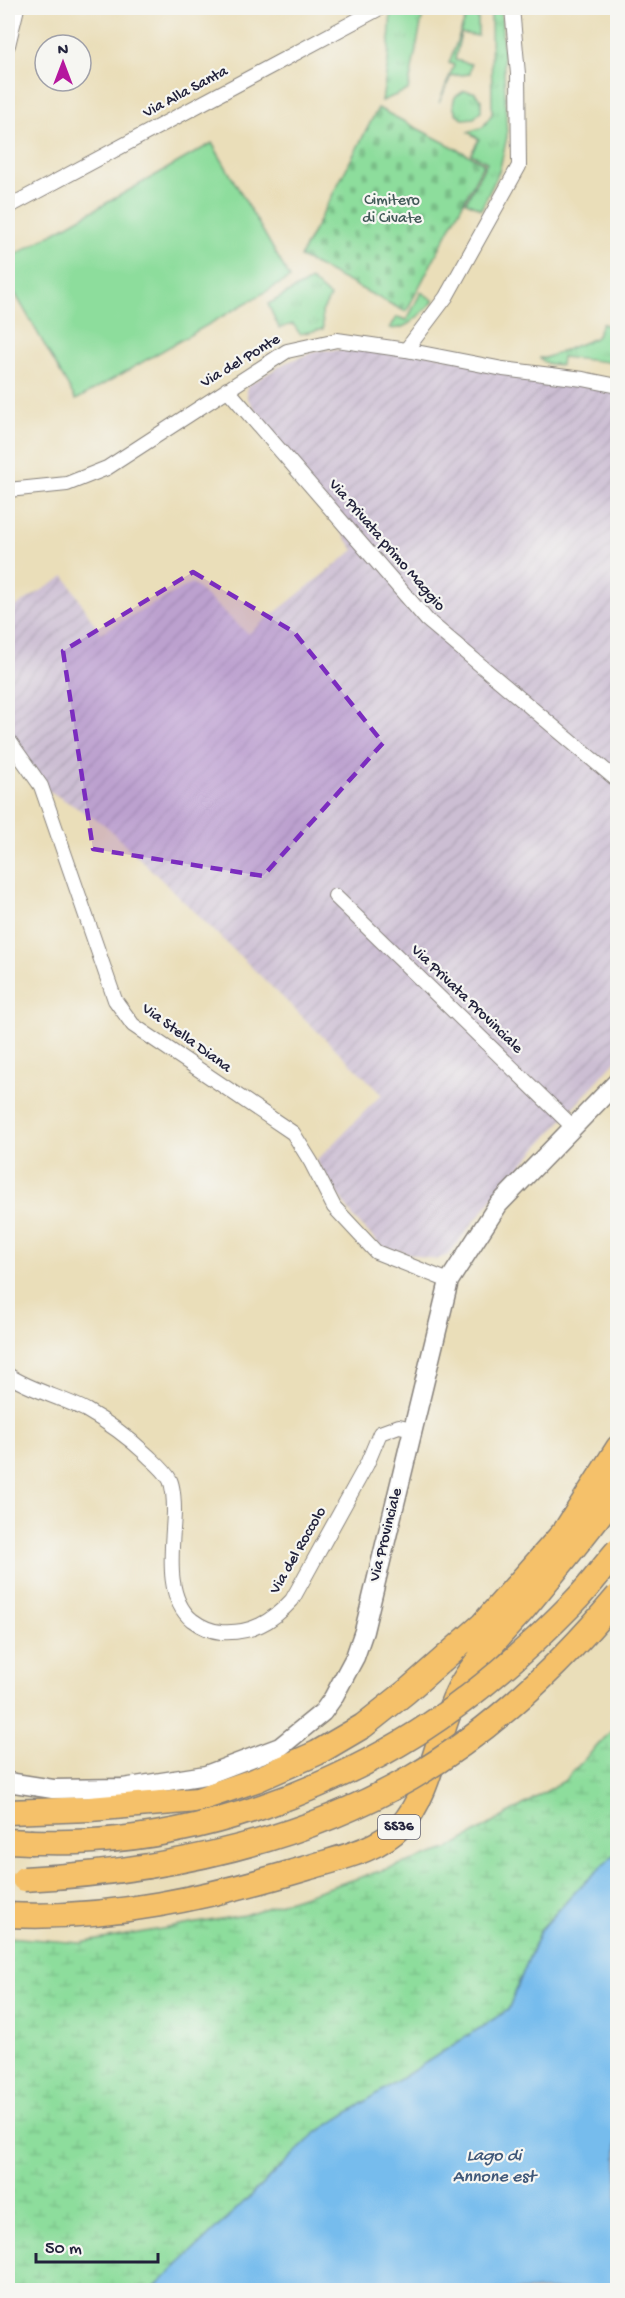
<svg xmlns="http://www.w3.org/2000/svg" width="625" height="2298" font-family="'Gochi Hand',sans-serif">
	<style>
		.industrial { fill: url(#industrial-furrows) }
		.grass { fill: url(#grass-tufts); stroke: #58806c; stroke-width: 1.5 }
		.wetland { fill: url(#wetland-marsh); stroke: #58806c; stroke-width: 1.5 }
		.cemetery { fill: url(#cemetery-stones); stroke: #58806c; stroke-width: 1.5 }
		.pitch { fill: #8ddd9c; stroke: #58806c; stroke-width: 1.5 }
		.water { fill: #76bced; stroke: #4c6f94; stroke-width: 1.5 }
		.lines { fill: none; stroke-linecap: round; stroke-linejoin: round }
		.minor-casing { stroke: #86807a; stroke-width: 16 }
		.tertiary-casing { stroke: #86807a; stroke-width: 21 }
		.trunk-casing { stroke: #86807a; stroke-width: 27 }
		.minor { stroke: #fff; stroke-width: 14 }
		.tertiary { stroke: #fff; stroke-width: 18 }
		.trunk { stroke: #f5c16b; stroke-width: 24 }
		.trunk-bridge-casing { stroke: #86807a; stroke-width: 27; stroke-linecap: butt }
		.trunk-bridge { stroke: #f5c16b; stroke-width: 24 }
		.marked { fill: #7b2cbf; fill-opacity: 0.2; stroke: #7b2cbf; stroke-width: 4.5; stroke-dasharray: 12 8; stroke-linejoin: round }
		.labels { text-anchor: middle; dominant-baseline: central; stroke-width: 4.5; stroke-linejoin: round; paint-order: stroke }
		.shield { fill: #f6f6f2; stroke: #626272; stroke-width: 1.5 }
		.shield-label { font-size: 15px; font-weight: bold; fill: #22223b }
		.street-label { font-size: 16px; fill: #22223b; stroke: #f6f6f2 }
		.park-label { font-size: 16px; fill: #425a58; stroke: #f6f6f2 }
		.water-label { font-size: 18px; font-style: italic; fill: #3f5879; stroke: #f6f6f2 }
	</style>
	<defs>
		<pattern id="industrial-furrows" width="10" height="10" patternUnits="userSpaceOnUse" patternTransform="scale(1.5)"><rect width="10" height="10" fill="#ccbed3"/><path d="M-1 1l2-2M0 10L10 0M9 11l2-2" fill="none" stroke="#afa3b6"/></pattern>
		<pattern id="grass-tufts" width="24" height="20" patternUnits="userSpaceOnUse" patternTransform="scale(1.5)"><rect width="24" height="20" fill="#8ddd9c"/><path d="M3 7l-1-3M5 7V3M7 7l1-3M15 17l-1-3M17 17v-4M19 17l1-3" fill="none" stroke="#79bd87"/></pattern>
		<pattern id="wetland-marsh" width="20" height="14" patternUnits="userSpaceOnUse" patternTransform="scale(1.5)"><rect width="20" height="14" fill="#8ddd9c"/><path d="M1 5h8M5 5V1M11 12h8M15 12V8" fill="none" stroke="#79bd87"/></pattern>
		<pattern id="cemetery-stones" width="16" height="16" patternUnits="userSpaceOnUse" patternTransform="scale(1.5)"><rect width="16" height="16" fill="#8ddd9c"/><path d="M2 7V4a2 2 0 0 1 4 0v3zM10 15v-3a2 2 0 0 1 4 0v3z" fill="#79bd87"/></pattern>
	</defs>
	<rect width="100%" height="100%" fill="#f6f6f2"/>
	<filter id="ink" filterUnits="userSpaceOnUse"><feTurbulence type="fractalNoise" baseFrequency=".0167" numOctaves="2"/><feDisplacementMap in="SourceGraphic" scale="12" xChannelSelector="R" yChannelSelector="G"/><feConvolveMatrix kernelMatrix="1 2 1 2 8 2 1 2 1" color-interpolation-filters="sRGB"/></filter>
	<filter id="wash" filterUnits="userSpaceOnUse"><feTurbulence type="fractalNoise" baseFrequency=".008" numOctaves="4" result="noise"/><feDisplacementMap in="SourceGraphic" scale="24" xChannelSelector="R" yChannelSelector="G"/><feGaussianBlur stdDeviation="1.35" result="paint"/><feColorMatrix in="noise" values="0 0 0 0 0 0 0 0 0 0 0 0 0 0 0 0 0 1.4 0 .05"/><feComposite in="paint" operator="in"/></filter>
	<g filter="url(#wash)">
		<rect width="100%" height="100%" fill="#eadeb9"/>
		<!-- industrial -->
		<path class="industrial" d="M319 350H406L617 386V1059L495 1195 448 1255 436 1260 382 1247 354 1218 316 1161 382 1094 105 825 41 786 8 739V611L65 576 100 633 192 583 248 634 354 550 247 398V386L285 363Z"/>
		<!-- grass -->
		<path class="grass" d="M393 8H454L450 12 424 8 408 90 382 101 388 62 391 9Z
			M474 8 478 10V36L461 33 455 60 471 64 470 74 451 76 439 103 454 65 449 63 466 17Z
			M491 8H501L507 137 499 172 481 209 466 202 487 162 471 154 479 139 468 132 483 127 492 114Z
			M464 91 474 92 481 100V111L474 118 463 119C454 114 451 107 455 97Z
			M311 280 330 297 322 312 323 329 300 334 293 324 279 328 268 304Z
			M421 292 433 300V302C421 313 406 332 390 328L397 317 407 320Z
			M602 323 617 331 615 345 617 347V363L562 357 561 365C554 364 544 365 540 358H545L593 339 597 336Z"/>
		<!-- wetland -->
		<path class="wetland" d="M617 1725V1852L576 1891 540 1930 508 2010 316 2133 152 2290H8V1937L80 1943 244 1915 448 1849 564 1781Z"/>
		<!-- cemetery -->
		<path class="cemetery" d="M378 108 484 163 406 312 300 257Z"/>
		<!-- pitch -->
		<path class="pitch" d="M212 143 290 278 76 400 8 281V259Z"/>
		<!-- water -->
		<path class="water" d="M617 1852V2290H152L316 2133 508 2010 540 1931 576 1891Z"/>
	</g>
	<g filter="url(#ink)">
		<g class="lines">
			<!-- minor casing -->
			<g class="minor-casing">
				<path id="minor" d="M8 45 17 8
					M8 207 380 8
					M406 350 446 297 519 166 518 74 512 8
					M227 389 427 620 618 781
					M8 490 67 484 107 468 287 351 337 340 406 350 503 369 583 379 618 386
					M8 739 41 786 115 1000 133 1025 293 1133 311 1162 334 1207 376 1252 449 1281
					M335 896 573 1127
					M8 1375C32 1391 61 1397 86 1410 107 1422 128 1437 145 1453 153 1461 165 1470 170 1480 174 1489 174 1502 174 1512 173 1545 163 1596 192 1620 200 1626 210 1631 221 1632 251 1634 272 1622 292 1600L367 1464 380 1433 399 1426 413 1429"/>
			</g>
			<!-- tertiary casing -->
			<g class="tertiary-casing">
				<path id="tertiary" d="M8 1782 53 1789 123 1788 206 1775 280 1747 323 1712 333 1698 355 1657 364 1631 449 1281 498 1205 618 1081"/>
			</g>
			<!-- trunk casing -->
			<g class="trunk-casing">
				<path id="trunk" d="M8 1812 90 1809 197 1800 256 1780 317 1753 363 1726 406 1692 483 1624 565 1531 618 1448
					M8 1841 30 1842
					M8 1915C110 1920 210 1897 307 1868 339 1858 377 1851 401 1826 434 1791 438 1719 466 1677 482 1653 503 1632 522 1611 555 1571 588 1532 618 1490"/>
			</g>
			<!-- minor -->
			<use href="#minor" class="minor"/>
			<!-- tertiary -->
			<use href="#tertiary" class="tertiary"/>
			<!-- trunk -->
			<use href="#trunk" class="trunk"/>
			<!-- trunk-bridge casing -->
			<g class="trunk-bridge-casing">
				<path id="trunk-bridge" d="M30 1842C51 1842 72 1843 93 1841 205 1835 323 1792 417 1733 472 1698 528 1649 574 1602 590 1586 603 1567 618 1550
					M24 1879C157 1872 294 1845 411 1778 491 1731 559 1667 618 1596"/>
			</g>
			<!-- trunk-bridge -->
			<use href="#trunk-bridge" class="trunk-bridge"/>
		</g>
	</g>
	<!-- marked area -->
	<path class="marked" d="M193 572 294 632 383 743 263 876 93 849 63 651Z"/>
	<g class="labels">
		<!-- shield labels -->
		<rect class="shield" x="378" y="1815" width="42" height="24" rx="4.5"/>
		<g class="shield-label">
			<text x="399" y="1827">SS36</text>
		</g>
		<!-- street labels -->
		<g class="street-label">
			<text transform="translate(186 93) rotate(-28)">Via Alla Santa</text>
			<text transform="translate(241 362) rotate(-31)">Via del Ponte</text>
			<text transform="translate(386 546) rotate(49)">Via Privata primo Maggio</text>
			<text transform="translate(466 1000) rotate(44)">Via Privata Provinciale</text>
			<text transform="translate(186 1039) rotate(36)">Via Stella Diana</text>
			<text transform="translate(387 1535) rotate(-76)">Via Provinciale</text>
			<text transform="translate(299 1551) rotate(-60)">Via del Roccolo</text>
		</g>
		<!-- park labels -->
		<g class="park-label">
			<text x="392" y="201">Cimitero<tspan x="392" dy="18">di Civate</tspan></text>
		</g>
		<!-- water labels -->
		<g class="water-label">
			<text x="494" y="2156">Lago di<tspan x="494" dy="21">Annone est</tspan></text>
		</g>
	</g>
	<!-- margin -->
	<rect width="625" height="2298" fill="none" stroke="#f6f6f2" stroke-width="30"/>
	<!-- north arrow -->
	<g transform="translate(63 63)"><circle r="28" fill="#f6f6f2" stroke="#a1a1a9" stroke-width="1.5"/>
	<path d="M0-4.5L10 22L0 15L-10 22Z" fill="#b5179e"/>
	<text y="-9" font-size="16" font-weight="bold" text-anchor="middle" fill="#22223b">N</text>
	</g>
	<!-- scale -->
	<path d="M36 2253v9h122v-9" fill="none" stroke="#22223b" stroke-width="3"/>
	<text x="45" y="2253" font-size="18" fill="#22223b" stroke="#f6f6f2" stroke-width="4.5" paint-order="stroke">50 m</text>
</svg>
